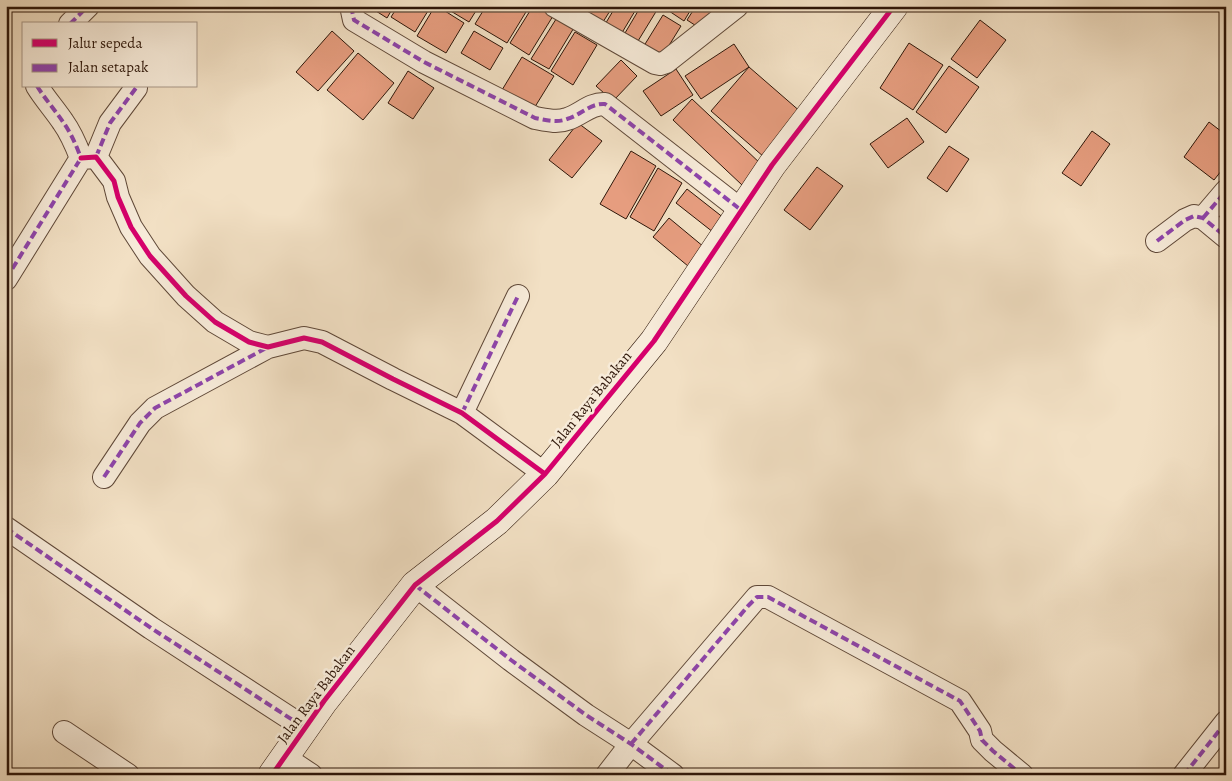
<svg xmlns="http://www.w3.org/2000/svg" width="1232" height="781" font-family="Alegreya,serif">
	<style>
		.building { fill: #e69d7f; stroke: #2e1609 }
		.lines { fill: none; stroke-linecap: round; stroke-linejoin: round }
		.street-casing { stroke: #5f4838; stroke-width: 24 }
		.secondary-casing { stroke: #2e1609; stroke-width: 29 }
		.street { stroke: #f7ebd9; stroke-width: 22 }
		.secondary { stroke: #f7ebd9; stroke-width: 28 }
		.quiet { stroke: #8e44ad; stroke-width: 4; stroke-dasharray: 8 4; stroke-linecap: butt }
		.cycleway-casing { stroke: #f7ebd9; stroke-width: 8 }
		.cycleway { stroke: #d6006c; stroke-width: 5 }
		.labels { text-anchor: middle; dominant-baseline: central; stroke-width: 5; stroke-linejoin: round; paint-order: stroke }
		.street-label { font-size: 15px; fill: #2e1609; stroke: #f7ebd9 }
	</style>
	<rect width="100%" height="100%" fill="#f2e0c4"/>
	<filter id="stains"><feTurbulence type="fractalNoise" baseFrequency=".004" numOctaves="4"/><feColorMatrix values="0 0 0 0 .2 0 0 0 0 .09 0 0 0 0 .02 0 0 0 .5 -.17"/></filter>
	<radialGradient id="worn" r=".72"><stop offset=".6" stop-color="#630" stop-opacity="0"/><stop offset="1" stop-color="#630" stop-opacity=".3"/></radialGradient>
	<!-- building -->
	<path class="building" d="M368 6H394L387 18Z
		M398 6H431L415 32 391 17Z
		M435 6H437L464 23 446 53 417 36Z
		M451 6H479L469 22 449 10Z
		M486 6H529V7L507 43 475 24Z
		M533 6H536L553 16 529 55 510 43Z
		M583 6H613L603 22 581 9Z
		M616 6H638L620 36 604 26Z
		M641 6H651L657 10 638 41 625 33Z
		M672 6H693L684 21 669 11Z
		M696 6H715L701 29 687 20Z
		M663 15 681 26 660 60 642 49Z
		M558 16 575 26 549 69 531 59Z
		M980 20 1006 40 977 78 951 59Z
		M332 31 354 51 318 91 296 72Z
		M474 31 503 48 490 70 461 53Z
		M575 32 597 45 573 85 551 71Z
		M909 43 943 65 913 110 880 88Z
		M734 44 749 67 701 99 685 76Z
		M358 53 394 83 363 120 327 90Z
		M522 57 554 76 533 110 502 90Z
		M621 60 637 76 613 101 596 86Z
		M949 66 979 87 946 133 916 112Z
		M749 67 802 113 764 157 711 111Z
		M676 69 693 95 661 116 643 91Z
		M408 71 434 88 413 119 388 103Z
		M692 99 762 165 742 185 673 120Z
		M907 118 924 142 888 168 870 144Z
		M1209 122 1226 135V165L1214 180 1184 157Z
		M578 123 602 141 572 178 549 160Z
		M1092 131 1110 144 1081 186 1062 173Z
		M949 146 969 159 947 192 927 178Z
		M631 151 656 166 626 219 600 204Z
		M817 167 843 186 810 230 784 210Z
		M658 168 682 183 654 231 630 217Z
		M687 189 729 222 718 236 676 203Z
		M669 218 710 252 694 271 653 237Z"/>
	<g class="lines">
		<!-- street casing -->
		<g class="street-casing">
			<path id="street" d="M351 6 354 20 424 62 535 118C546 120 557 123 567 119 581 115 590 103 605 104L741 210
				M555 6 655 63 660 64 666 62 737 6
				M70 24 88 6
				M37 86C45 99 55 110 63 122 71 133 76 145 81 158
				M96 157 110 123 136 88
				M81 158 96 157 114 181 118 197 131 227 150 256 186 296 215 322 249 342 268 347 304 338 322 342 393 379 462 413 545 474
				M1203 218 1226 191
				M1157 241 1185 220 1194 216 1203 218 1226 237
				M6 279 81 158
				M462 413 518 296
				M104 477 140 423 155 408 268 347
				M6 528 151 628 305 728
				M415 585 511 660 586 715 631 744 673 775
				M64 732 128 775
				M284 757 311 775
				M607 775 631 744 757 597H768L960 701 980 731 982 740 993 751 1022 775
				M1184 775 1226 722"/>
		</g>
		<!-- secondary casing -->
		<g class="secondary-casing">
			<path id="secondary" d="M272 775 324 701 415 585 497 521 545 474 654 341 772 165 894 6"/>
		</g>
		<!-- street -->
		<use href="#street" class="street"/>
		<!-- secondary -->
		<use href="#secondary" class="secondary"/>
		<!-- quiet -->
		<path class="quiet" d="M351 6 354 20 424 62 535 118C546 120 557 123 567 119 581 115 590 103 605 104L741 210
			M70 24 88 6
			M37 86C45 99 55 110 63 122 71 133 76 145 81 158
			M96 157 110 123 136 88
			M1203 218 1226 191
			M1157 241 1185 220 1194 216 1203 218 1226 237
			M6 279 81 158
			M462 413 518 296
			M104 477 140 423 155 408 268 347
			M6 528 151 628 305 728
			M415 585 511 660 586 715 631 744 673 775
			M631 744 748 606 757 597H768L960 701 980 731 982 740 993 751 1022 775
			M1184 775 1226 722"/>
		<!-- cycleway casing -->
		<g class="cycleway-casing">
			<path id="cycleway" d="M81 158 96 157 114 181 118 197 131 227 150 256 186 296 215 322 249 342 268 347 304 338 322 342 393 379 462 413 545 474
				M272 775 324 701 415 585 497 521 545 474 654 341 772 165 894 6"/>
		</g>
		<!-- cycleway -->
		<use href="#cycleway" class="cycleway"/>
	</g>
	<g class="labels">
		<!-- street labels -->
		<g class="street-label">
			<text transform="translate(591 399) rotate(-51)">Jalan Raya Babakan</text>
			<text transform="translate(316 694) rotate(-53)">Jalan Raya Babakan</text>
		</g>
	</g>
	<!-- margin -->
	<rect width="1232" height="781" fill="none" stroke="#f2e0c4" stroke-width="25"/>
	<rect x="8" y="8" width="1217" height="766" fill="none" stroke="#2e1609" stroke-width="2.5"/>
	<rect x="12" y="12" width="1207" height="756" fill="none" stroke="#2e1609"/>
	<!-- legend -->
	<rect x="22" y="22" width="175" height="65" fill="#f7ebd9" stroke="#a79686"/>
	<rect x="32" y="39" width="25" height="8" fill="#d6006c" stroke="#a79686"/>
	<text x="68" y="48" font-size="15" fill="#2e1609">Jalur sepeda</text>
	<rect x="32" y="64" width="25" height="8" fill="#8e44ad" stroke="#a79686"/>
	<text x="68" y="72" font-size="15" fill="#2e1609">Jalan setapak</text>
	<rect width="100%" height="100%" filter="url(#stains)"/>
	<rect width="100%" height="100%" fill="url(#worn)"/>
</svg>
